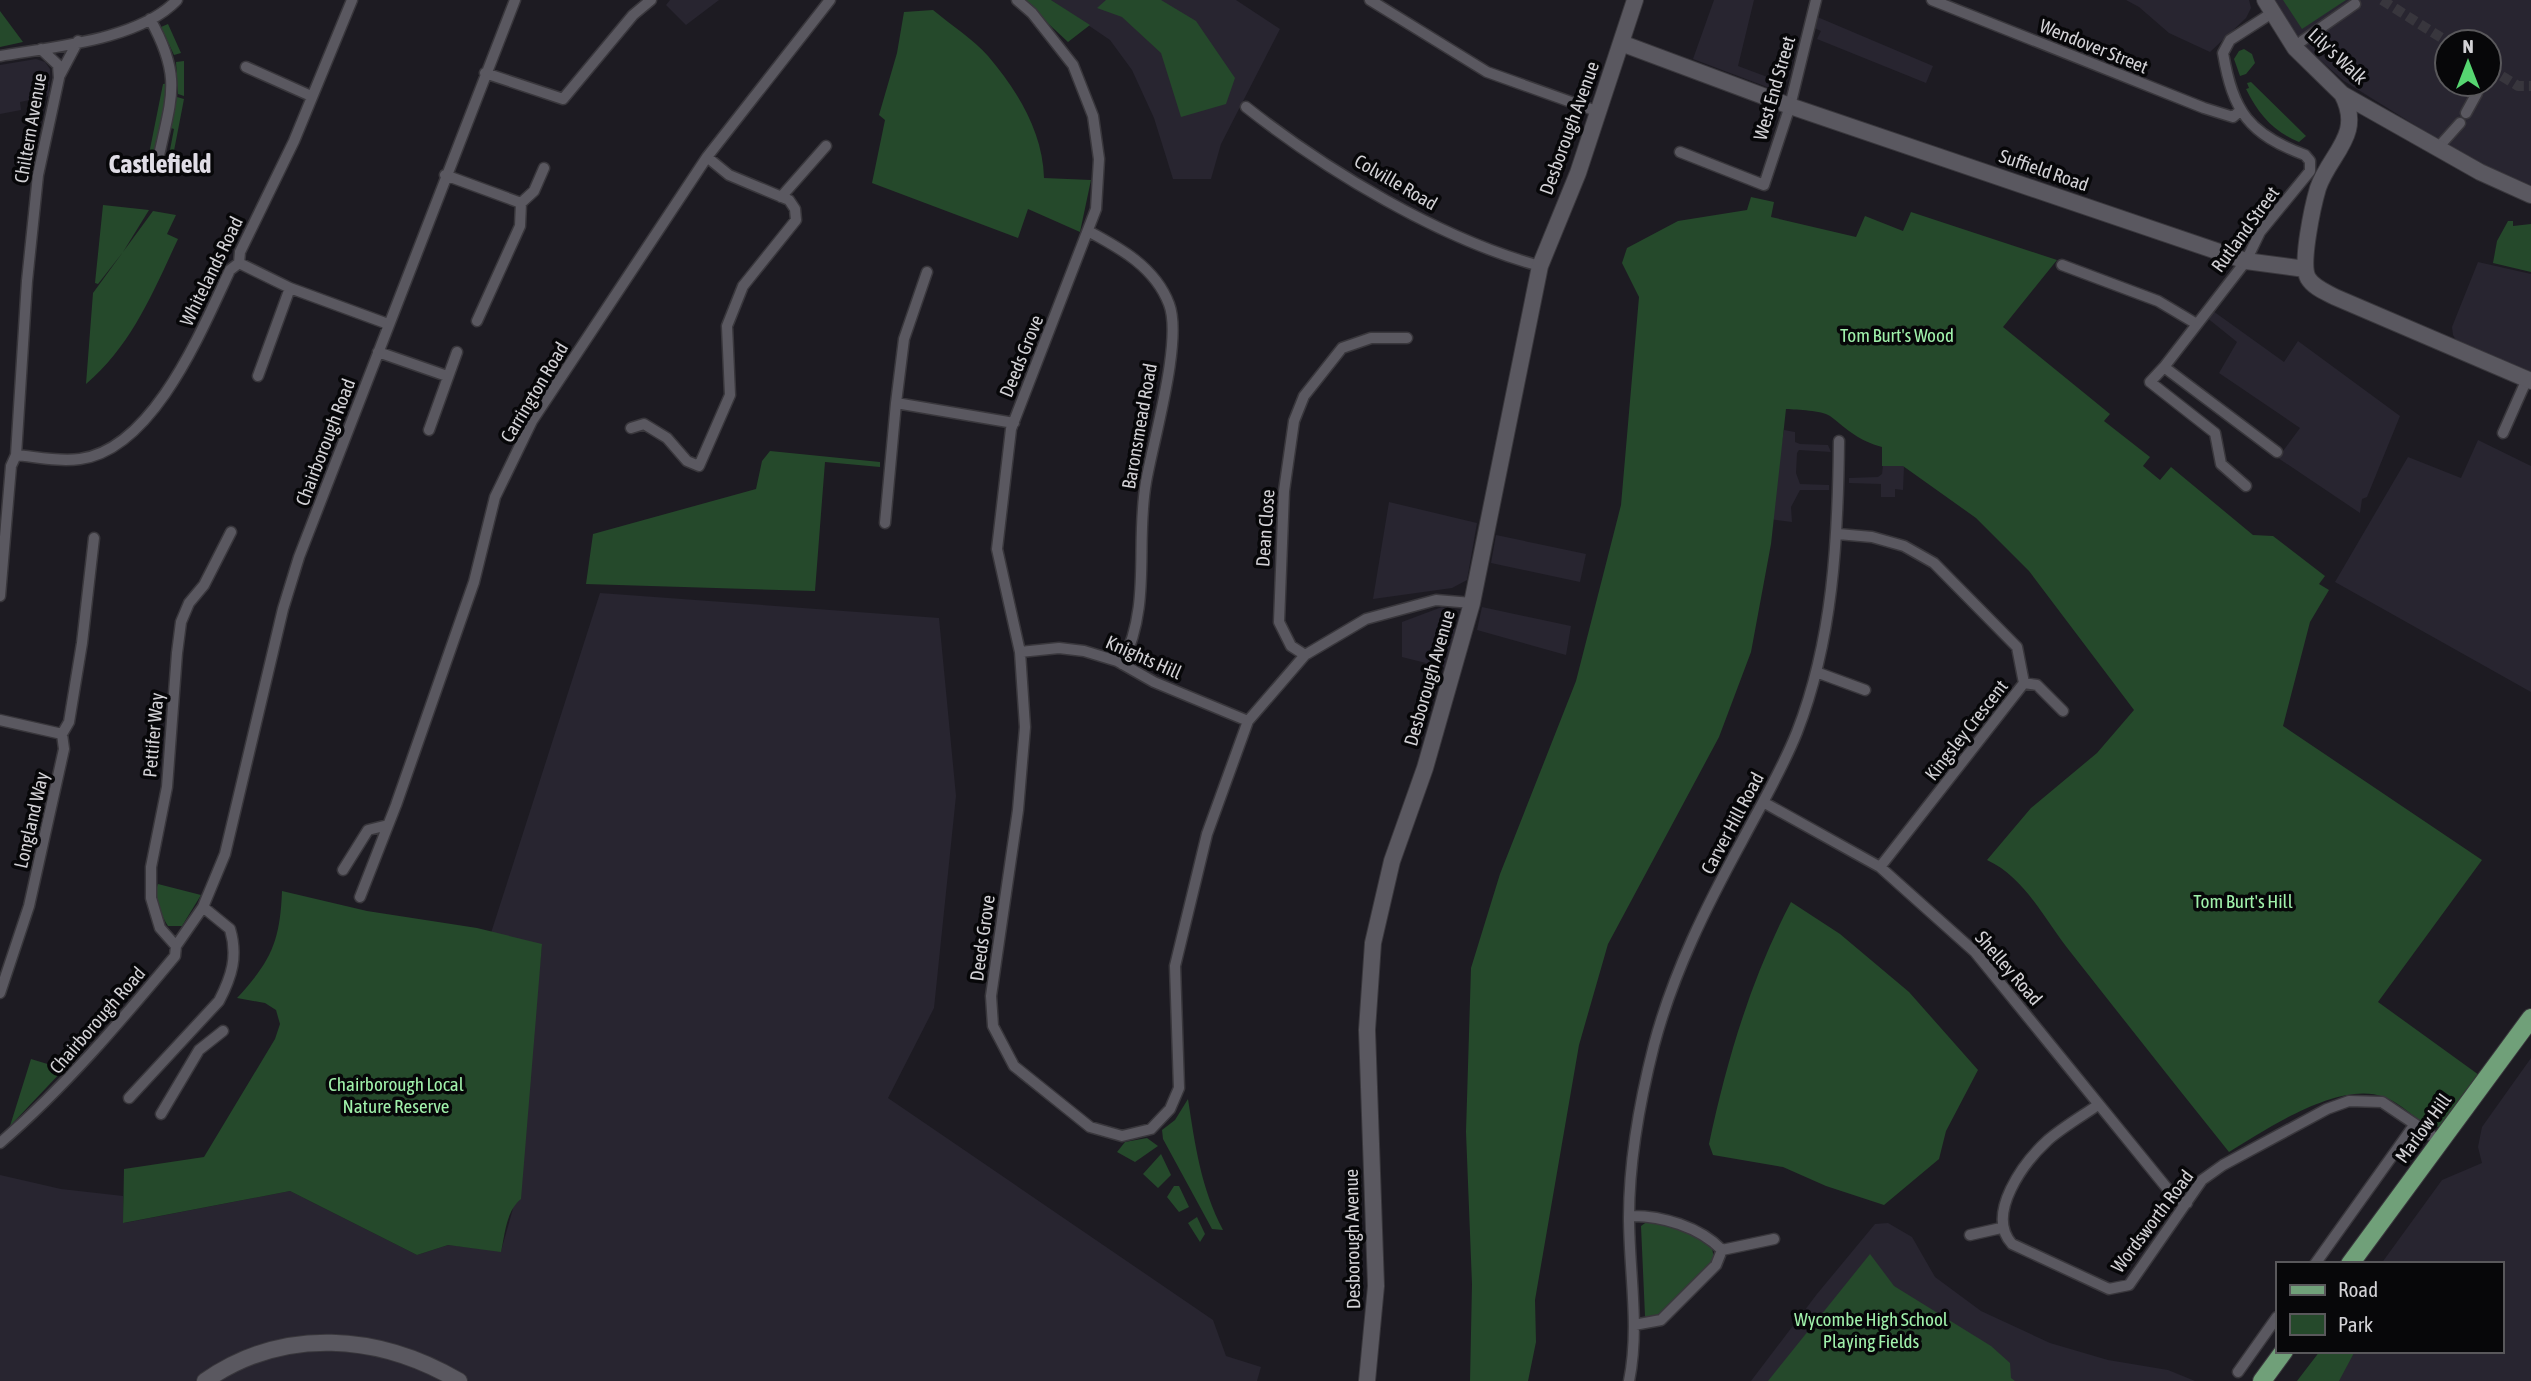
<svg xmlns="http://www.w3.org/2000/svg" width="2531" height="1381" font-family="'Asap Condensed',sans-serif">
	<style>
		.built { fill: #282530; fill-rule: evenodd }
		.green { fill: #25492b }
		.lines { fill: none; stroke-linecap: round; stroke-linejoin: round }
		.street-tunnel { stroke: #38363d; stroke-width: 10; stroke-dasharray: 10 5; stroke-linecap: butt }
		.street-casing { stroke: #39373c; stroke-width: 13 }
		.secondary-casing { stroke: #39373c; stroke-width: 18 }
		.primary-casing { stroke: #39373c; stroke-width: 20 }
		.street { stroke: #5a5860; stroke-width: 10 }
		.secondary { stroke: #5a5860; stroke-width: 16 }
		.primary { stroke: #70a079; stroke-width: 18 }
		.labels { text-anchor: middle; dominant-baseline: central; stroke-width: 7; stroke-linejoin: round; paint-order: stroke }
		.street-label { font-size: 19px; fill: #d3d2d6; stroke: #070709 }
		.park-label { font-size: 19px; fill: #a0f1ab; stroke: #070709 }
		.district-label { font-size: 26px; font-weight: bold; fill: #e0dde6; stroke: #070709 }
	</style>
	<rect width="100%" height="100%" fill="#1d1b22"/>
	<!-- built -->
	<path class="built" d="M670 0H719L686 25 666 5Z
		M1051 0H1236L1280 29 1221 144 1211 179H1173L1154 118 1132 70 1110 40Z
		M1714 0H1754L1738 66 1781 82 1779 88 1775 90 1693 59Z
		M2126 0H2249L2251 8 2246 18 2210 52 2169 33 2139 7Z
		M2271 0H2531V190L2500 178 2344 81 2293 36ZM2447 42H2489V84H2447Z
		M1815 16 1933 66 1926 83 1817 39 1821 31 1812 27Z
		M36 59 45 62 50 69 49 96 20 102 21 110 0 114V65Z
		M2478 262 2531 274V373L2457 342 2453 335 2452 327Z
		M2213 311 2284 362 2298 341 2400 416 2367 497 2362 499 2360 513 2278 458 2300 428 2219 373 2237 342 2206 317Z
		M1784 430 1795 432V442L1800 444 1828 445 1831 452 1799 450 1797 453 1796 473 1800 484 1829 485V490H1800L1791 507 1792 522 1769 519Z
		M2478 440 2531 466V692L2335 582 2408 457 2461 478Z
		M1883 465 1904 466 1903 490 1895 489V497H1881V484L1849 483V478L1878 477 1882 474Z
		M1389 502 1477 523 1467 580 1452 588 1373 599Z
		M1496 535 1586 554 1580 582 1491 563Z
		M600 593 939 618 956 796 934 1008 888 1098 1213 1320 1226 1356 1261 1367 1257 1381H0V1175L61 1189 123 1196 124 1223 290 1191 417 1255 448 1245 501 1251 514 1205 542 945 491 933Z
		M1442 607 1453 612 1455 619V631L1446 668 1402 657V622Z
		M1482 607 1571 626 1566 655 1477 630Z
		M2531 1058V1381H2300L2320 1351H2501V1264H2381L2442 1180 2482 1163 2478 1147 2482 1127Z
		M1888 1223 1912 1237 1935 1277 1981 1311 2050 1343 2108 1360 2168 1370 2195 1381H1751L1817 1294 1875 1224Z"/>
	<!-- green -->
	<path class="green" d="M1023 0H1051L1090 25 1068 42Z
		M1106 0H1161L1196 21 1235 78 1226 104 1181 117 1161 53 1122 17 1097 8Z
		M2283 0H2346L2302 29Z
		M933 10C951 25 973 39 988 56 1017 90 1043 132 1044 178L1091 180 1080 232 1028 209 1018 238 872 183 885 120 879 115 897 53 904 12Z
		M0 11 23 42 0 47Z
		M168 24 181 53 174 55 161 27Z
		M2244 49 2252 54 2255 63 2246 74 2240 76 2234 59 2239 51Z
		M184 61V96L178 94 176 62Z
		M2251 82 2306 136 2299 142C2273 131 2259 115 2246 89L2249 88 2247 83Z
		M170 83 154 155 149 154 163 84Z
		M177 97 184 99 173 156 169 155 174 129 171 128Z
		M1751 197 1774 202 1771 217 1856 237 1865 216 1903 231 1911 212 2057 260 2003 327 2110 414 2104 421 2150 457 2143 466 2160 480 2171 467 2253 535 2273 536 2325 576 2319 584 2329 590 2310 622 2283 726 2482 860 2378 1002 2479 1075 2440 1127C2419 1126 2404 1104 2384 1097 2339 1080 2267 1129 2229 1152 2176 1086 2124 1020 2072 954 2045 921 2026 878 1987 860L2031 808 2097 753 2134 710 2029 571 1976 518 1903 466H1882V447C1859 441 1848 430 1830 416 1821 410 1798 410 1786 409L1771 544 1751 652 1719 737 1608 944 1579 1045 1535 1300 1536 1342 1528 1381H1470L1472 1284 1466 1132 1471 968 1500 874 1576 681 1621 505 1639 297 1622 263 1627 248 1678 221 1747 210Z
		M103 205 149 210 123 252 98 284 95 283Z
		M153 211 176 215 167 234 178 239C153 292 132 345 86 384L93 293Z
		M2508 221H2513V226L2531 224V272L2493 263 2497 241Z
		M770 451 880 462V467L825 462 815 591 586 584 593 534 756 489 762 461Z
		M158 884 201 895 182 926H168C160 913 153 897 158 884Z
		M282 891 367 911 477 928 542 944 521 1199C506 1211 505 1234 501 1252L448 1245 417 1255 290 1191 123 1223 124 1169 204 1157 275 1039 280 1024 276 1010 265 1003 237 998C271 961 280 942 282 891Z
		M1791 902 1840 934 1909 992 1978 1070 1946 1131 1939 1159 1884 1205 1826 1186 1783 1167 1713 1155 1709 1144C1727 1059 1751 979 1791 902Z
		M31 1059 64 1069 10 1126Z
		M1188 1099C1195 1145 1201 1188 1223 1230L1212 1229 1163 1139 1162 1130 1175 1120Z
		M1147 1138 1158 1146 1135 1162 1117 1152 1125 1142Z
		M1161 1154 1171 1175 1158 1188 1143 1174Z
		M1174 1186H1179L1189 1207 1179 1212 1167 1197Z
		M1197 1217 1205 1234 1200 1242 1188 1223Z
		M1648 1221 1661 1222 1711 1242 1714 1259 1659 1316 1648 1318 1645 1316 1641 1226Z
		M1870 1254 1894 1286 1991 1346 2010 1363 2011 1378 2015 1381H1768Z
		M2320 1351H2355L2339 1381H2297Z"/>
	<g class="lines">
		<!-- street-tunnel -->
		<path class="street-tunnel" d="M2382 0 2448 42
			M2489 68 2518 86H2531"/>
		<!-- street casing -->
		<g class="street-casing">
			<path id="street" d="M1017 0 1032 13 1073 65 1093 116 1099 159 1096 209 1011 429 997 549 1020 652 1025 727 1018 810 991 996 993 1026 1014 1066 1090 1127 1122 1136 1151 1129 1170 1109 1179 1088 1175 966 1207 834 1248 721 1305 655 1366 619 1436 600 1472 603
				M1370 0 1487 72 1599 112
				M1932 0 2204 108 2233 117 2241 110
				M2272 13 2230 40 2223 53C2233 112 2249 134 2305 155L2310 161V171L2260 232 2246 261 2164 367 2277 452
				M150 19C183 78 171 98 158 160
				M2302 41 2355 4
				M0 56C52 47 139 40 177 0
				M246 67 311 96
				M485 73 563 99 633 15 651 0
				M60 75 78 41
				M1246 107C1327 171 1440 239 1540 266
				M2466 113 2477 93
				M2443 142 2460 123
				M1680 152 1764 185 1790 106 1816 0
				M445 175 521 203
				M781 197 826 146
				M1088 231C1120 248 1155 267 1169 304 1183 340 1153 441 1146 482 1135 545 1152 604 1122 664
				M239 263 290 288 388 324
				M2062 265 2158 301 2195 323
				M927 272 904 339 896 403 1014 423
				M477 321 520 226 521 203 534 191 544 168
				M378 352 447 376
				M2164 367 2150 382 2215 433 2221 464 2246 486
				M258 376 290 288
				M631 428 644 424 667 438 687 461 699 466 730 395 727 326 743 286 796 220 795 209 789 200 729 175 707 157
				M429 430 457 352
				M2503 433 2527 379
				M16 455C37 457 59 462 80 459 154 449 202 329 230 270L239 263 240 252 294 141 352 0
				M885 523 896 403
				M1838 534 1872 537 1904 546 1934 563 2017 647 2024 683 1880 867
				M0 596 11 466 16 455 27 281 38 175 59 78 58 65 41 49
				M1020 652 1059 648 1084 651 1117 661 1154 682 1248 721
				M1305 655 1291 646 1279 622 1284 491 1294 421 1304 396 1342 348 1371 338H1407
				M1816 672 1865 690
				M2024 683 2037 685 2063 711
				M0 720 62 734
				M1763 802 1880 867 1975 952 2175 1198 2187 1203
				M343 870 368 830 388 825
				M360 897 396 805 474 582 495 497 532 421 707 157 830 0
				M176 946 160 928 151 898V867L167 787 177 653 181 622 189 603 204 585 231 532
				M0 993 29 906 64 749 62 734 69 722 82 643 94 538
				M129 1098 219 1001C232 976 238 956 230 929L203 907
				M2098 1105C2082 1116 2063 1127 2048 1140 2024 1162 1985 1214 2012 1244L2109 1289 2129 1285 2202 1180 2223 1165 2327 1109 2349 1101 2382 1102 2440 1141
				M161 1114 199 1050 223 1031
				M0 1143C65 1087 120 1022 175 956L176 946 203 907 225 854 283 609 299 557 515 0
				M1629 1216C1661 1215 1700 1227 1722 1250L1774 1239
				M1970 1235 2001 1228
				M2315 1264 2415 1124
				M1634 1325 1661 1320 1716 1265 1722 1250
				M2238 1372 2277 1317
				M1629 1381C1640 1327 1629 1272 1629 1217 1629 1160 1640 1100 1654 1045 1673 973 1707 905 1742 841 1761 805 1782 770 1797 732 1833 640 1838 539 1839 441"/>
		</g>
		<!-- secondary casing -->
		<g class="secondary-casing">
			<path id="secondary" d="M2265 0 2295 48 2342 94 2480 172 2531 195
				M1621 43 1790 106 2246 261 2305 269
				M2342 94C2364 135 2330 153 2318 188 2313 205 2300 264 2308 278 2314 288 2326 292 2335 297L2531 381
				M205 1381C284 1326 379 1334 459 1381
				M1367 1381 1376 1286 1367 1030 1373 943 1392 861 1425 768 1472 603 1540 266 1578 173 1635 0"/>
		</g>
		<!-- primary casing -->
		<g class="primary-casing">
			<path id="primary" d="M2350 1264 2531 1018
				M2262 1381 2284 1351"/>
		</g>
		<!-- street -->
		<use href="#street" class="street"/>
		<!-- secondary -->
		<use href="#secondary" class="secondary"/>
		<!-- primary -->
		<use href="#primary" class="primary"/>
	</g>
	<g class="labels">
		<!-- street labels -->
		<g class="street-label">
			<text transform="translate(2094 46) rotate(22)">Wendover Street</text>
			<text transform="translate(2338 56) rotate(43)">Lily's Walk</text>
			<text transform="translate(1774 88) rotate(-74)">West End Street</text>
			<text transform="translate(30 128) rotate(-80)">Chiltern Avenue</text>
			<text transform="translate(1569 128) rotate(-70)">Desborough Avenue</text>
			<text transform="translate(2044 170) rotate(19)">Suffield Road</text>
			<text transform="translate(1396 182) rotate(30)">Colville Road</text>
			<text transform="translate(2245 229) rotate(-54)">Rutland Street</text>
			<text transform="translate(211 271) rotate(-64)">Whitelands Road</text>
			<text transform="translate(1021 356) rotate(-68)">Deeds Grove</text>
			<text transform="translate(534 392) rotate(-59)">Carrington Road</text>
			<text transform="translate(1139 426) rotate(-80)">Baronsmead Road</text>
			<text transform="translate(325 442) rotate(-69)">Chairborough Road</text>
			<text transform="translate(1265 528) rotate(-86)">Dean Close</text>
			<text transform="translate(1144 657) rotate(24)">Knights Hill</text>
			<text transform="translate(1429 678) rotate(-74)">Desborough Avenue</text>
			<text transform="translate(1966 730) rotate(-52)">Kingsley Crescent</text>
			<text transform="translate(153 735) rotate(-85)">Pettifer Way</text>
			<text transform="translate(31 820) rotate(-77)">Longland Way</text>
			<text transform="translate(1732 823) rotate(-62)">Carver Hill Road</text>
			<text transform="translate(982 938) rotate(-82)">Deeds Grove</text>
			<text transform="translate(2009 968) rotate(49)">Shelley Road</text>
			<text transform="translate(97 1020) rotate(-49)">Chairborough Road</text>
			<text transform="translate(2423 1128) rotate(-54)">Marlow Hill</text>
			<text transform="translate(2152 1221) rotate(-53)">Wordsworth Road</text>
			<text transform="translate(1352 1239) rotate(-91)">Desborough Avenue</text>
		</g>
		<!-- park labels -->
		<g class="park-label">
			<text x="1897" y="335">Tom Burt's Wood</text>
			<text x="2243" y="901">Tom Burt's Hill</text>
			<text x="396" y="1084">Chairborough Local<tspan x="396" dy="22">Nature Reserve</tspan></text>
			<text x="1871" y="1319">Wycombe High School<tspan x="1871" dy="22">Playing Fields</tspan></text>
		</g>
		<!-- district labels -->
		<g class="district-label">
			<text x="160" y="164">Castlefield</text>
		</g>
	</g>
	<!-- legend -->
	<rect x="2276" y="1262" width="228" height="91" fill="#070709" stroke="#59585b" stroke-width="2"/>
	<rect x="2290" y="1285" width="35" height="10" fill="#70a079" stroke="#59585b" stroke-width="2"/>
	<text x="2338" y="1297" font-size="21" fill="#d3d2d6">Road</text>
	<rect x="2290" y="1314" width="35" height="21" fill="#25492b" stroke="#59585b" stroke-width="2"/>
	<text x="2338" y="1332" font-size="21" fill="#d3d2d6">Park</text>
	<!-- north arrow -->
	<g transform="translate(2468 63)"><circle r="33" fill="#070709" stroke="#59585b" stroke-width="2"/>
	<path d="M0-5L12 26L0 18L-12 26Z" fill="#56d671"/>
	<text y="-10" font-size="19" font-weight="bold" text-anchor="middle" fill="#d3d2d6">N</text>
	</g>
</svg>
